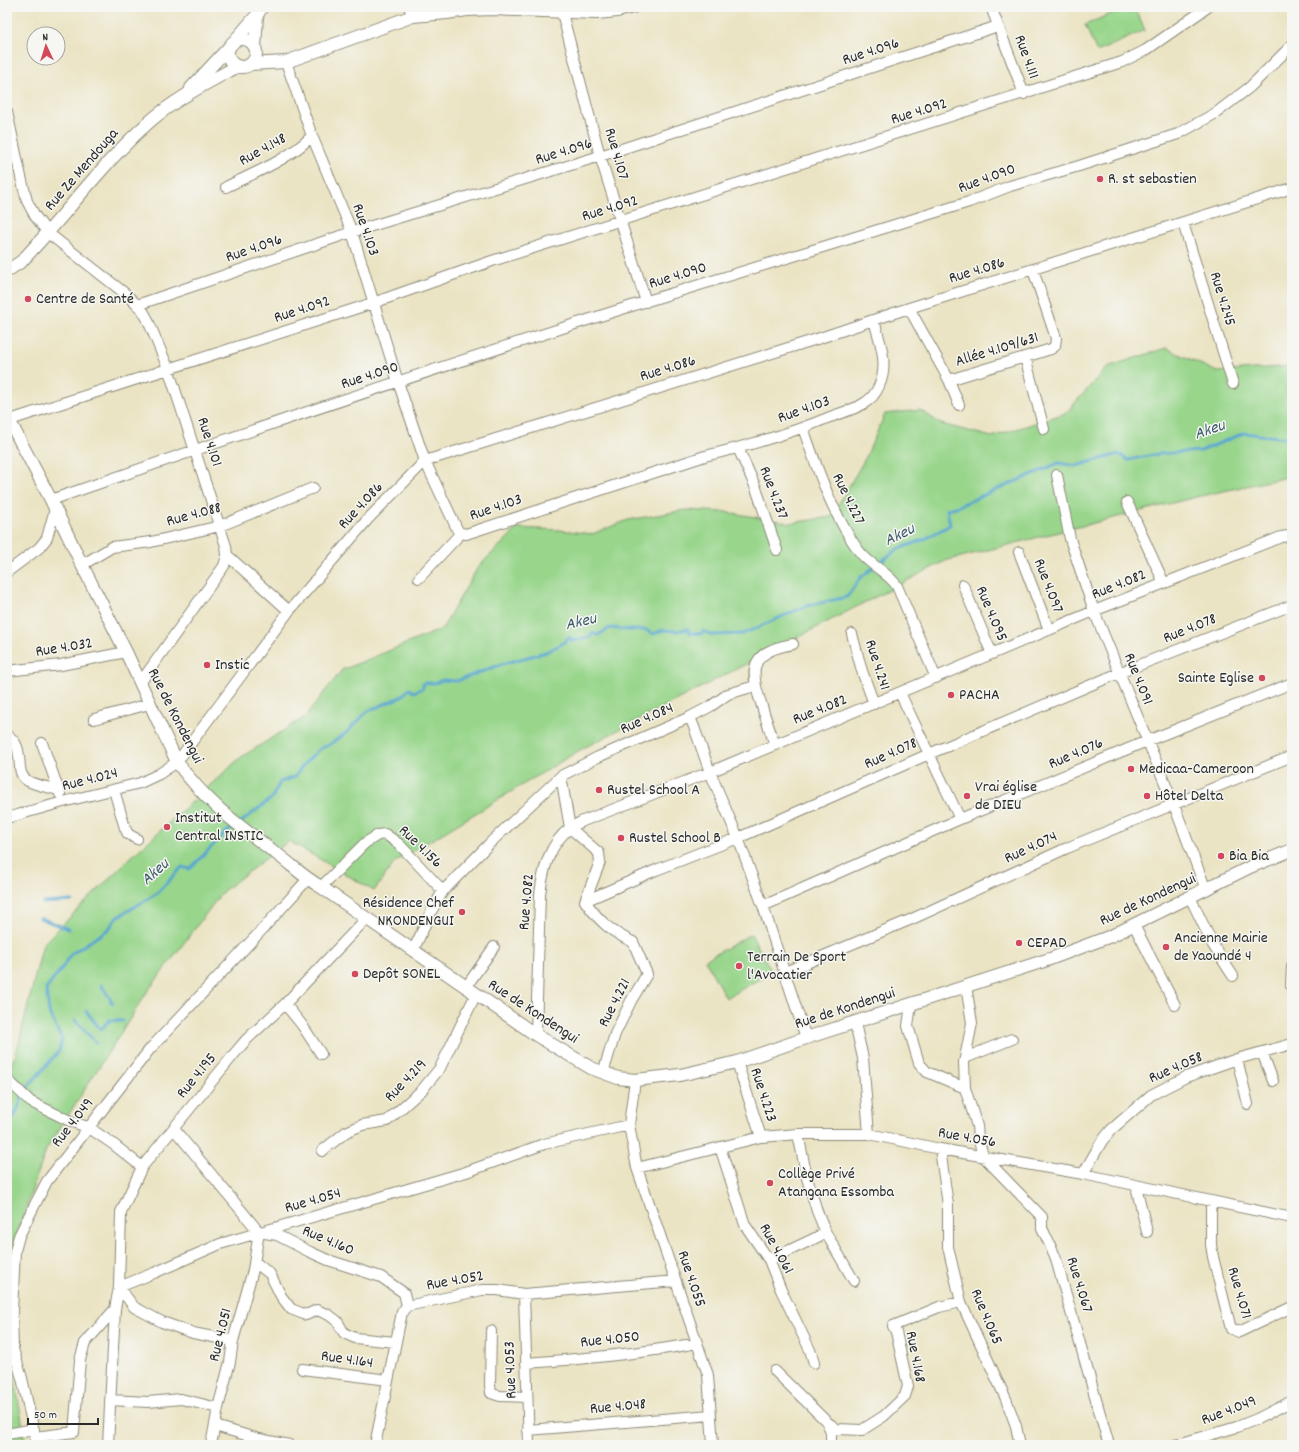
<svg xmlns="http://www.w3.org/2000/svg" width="1299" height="1452" font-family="Dekko,sans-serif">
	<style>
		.green { fill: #99d68c; stroke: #62805c }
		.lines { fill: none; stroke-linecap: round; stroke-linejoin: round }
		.stream { stroke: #57a5d0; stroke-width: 3 }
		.minor-casing { stroke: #8b8878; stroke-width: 12 }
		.major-casing { stroke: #8b8878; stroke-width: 14 }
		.minor { stroke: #fff; stroke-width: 10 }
		.major { stroke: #fff; stroke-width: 12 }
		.poi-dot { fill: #d1495b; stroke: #f6f6f2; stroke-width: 1.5 }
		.labels { text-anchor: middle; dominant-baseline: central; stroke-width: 3; stroke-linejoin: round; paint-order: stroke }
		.street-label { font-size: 16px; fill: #2b2b2b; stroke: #f6f6f2 }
		.poi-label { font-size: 16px; fill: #2b2b2b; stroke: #f6f6f2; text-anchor: start }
		.water-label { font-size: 17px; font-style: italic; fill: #3d5c6d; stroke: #f6f6f2 }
	</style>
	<rect width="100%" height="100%" fill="#f6f6f2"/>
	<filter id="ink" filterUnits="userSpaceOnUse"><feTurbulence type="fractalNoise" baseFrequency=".025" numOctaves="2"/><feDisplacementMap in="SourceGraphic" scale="8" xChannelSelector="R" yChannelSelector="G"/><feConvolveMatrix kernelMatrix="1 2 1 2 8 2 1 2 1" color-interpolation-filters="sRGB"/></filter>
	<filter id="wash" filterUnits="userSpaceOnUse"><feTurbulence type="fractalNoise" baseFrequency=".012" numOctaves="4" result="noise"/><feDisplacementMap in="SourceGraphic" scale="16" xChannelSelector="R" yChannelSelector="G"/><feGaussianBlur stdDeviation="0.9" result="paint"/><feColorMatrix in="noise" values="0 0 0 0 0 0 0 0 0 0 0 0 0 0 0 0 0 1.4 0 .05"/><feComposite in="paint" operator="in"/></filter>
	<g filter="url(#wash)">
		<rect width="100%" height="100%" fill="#ebe4c4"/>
		<!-- green -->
		<path class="green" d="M1126 7H1134L1145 30 1097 52 1085 25Z
			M1166 348 1217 372 1292 366V476L1196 497 945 561 580 750 395 862 374 891 289 841 223 891 147 992 46 1150 10 1254 7 1318V1073L16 1054 43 944 128 860 240 758 305 717 342 670 442 629 478 567 518 528 560 530 592 534 628 520 686 510 725 512 791 523 831 517 866 457 885 414 920 410 941 424 992 437 1066 413 1107 367Z
			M751 934 772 972 726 998 705 960Z
			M7 1333 26 1445H7Z"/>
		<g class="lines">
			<!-- stream -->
			<path class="stream" d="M240 823 272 798 280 782 295 777 303 765 321 748 331 744 346 733 368 711 401 697 409 689 414 692 423 688V683H435L443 680 457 681 502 664 546 652 562 644 569 637 572 641 590 637 592 633 598 635 610 628 628 630H646L654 634 662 630 677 631 688 629 690 633 701 634 703 631 712 635 743 634 806 606 847 597 860 578 896 550 925 539 950 525 947 509 956 507 1059 463 1076 466 1119 454 1128 460 1158 454 1201 451 1244 433 1286 438 1292 433
				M43 903 72 901
				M40 918 68 929
				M101 985 110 998 111 1002H113
				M86 1011 101 1030 109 1020 123 1021
				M75 1020 96 1043
				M7 1129 16 1113 25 1090 59 1051 62 1039 49 1013 46 989 60 971 71 954 109 929 116 918 156 894 182 867 190 869 225 833 235 826"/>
		</g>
	</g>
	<g filter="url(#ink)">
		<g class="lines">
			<!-- minor casing -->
			<g class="minor-casing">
				<path id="minor" d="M409 7 413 16
					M991 7 1024 94
					M562 13 600 156 646 302
					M286 62 312 136 352 232 398 382 425 461 458 531 461 533 466 534 705 456C747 446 789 434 830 417 840 413 853 410 863 404 870 400 876 393 879 386 889 365 880 341 874 321
					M7 112 21 177 27 201 35 216 48 233 127 295 143 311 147 318 168 368 226 546 227 555 224 566 140 683
					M226 187C256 172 288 160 312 136
					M1183 223 1233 384
					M137 305 352 232 600 156 998 26
					M909 308 949 380 1051 349 1055 346 1056 338 1033 270
					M1025 357 1044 429
					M949 380 959 405
					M10 420 373 303 492 261 1122 62 1146 50 1208 7
					M803 428C818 470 832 514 859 551 869 565 887 571 897 586L936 678
					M738 448 756 488 777 550
					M1057 475 1070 539 1094 611 1174 805 1206 890
					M51 500C248 431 445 365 644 302 752 268 861 236 969 202L1010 186 1079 166 1178 134 1216 113 1250 87 1292 45
					M1127 502 1164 583
					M1019 552 1049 630
					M227 555 289 611
					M82 565 112 547 151 542 220 526 313 488
					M7 572 39 548 47 538 55 509
					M419 578 461 533
					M963 585 992 654
					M852 634 862 671 874 704
					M7 671 61 665 126 652
					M900 693 960 819
					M690 717 711 706 728 694 755 686
					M94 719 149 704
					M7 735C28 748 12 773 28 781 37 786 49 787 59 790
					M42 743 60 794
					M775 745C770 731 765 717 761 703 748 667 752 651 793 644
					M561 776 570 828 599 853 600 862 585 901 656 870 738 838 929 754 1119 673 1292 605
					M114 790 125 828 128 834 137 839
					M7 818 63 802 140 783 159 774 177 762 289 611 368 519 425 461 817 339 909 308 1292 188
					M321 887 365 843 378 835 385 834 399 844 443 891
					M1190 897 1213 945 1233 976
					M585 901C599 921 611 932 633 942L647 974 631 1001 615 1034 603 1073
					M763 906 960 819 1147 741 1292 683
					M1134 925 1175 1005
					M413 951 432 910 443 891 492 841 561 776 598 757 690 717 694 727 710 772 738 838 763 906 806 1038
					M785 972 912 919 1067 848 1292 756
					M1291 986 1292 966
					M466 987 494 947
					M285 1004 302 1025 321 1054
					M911 1004 908 1026 919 1063 927 1072 965 1088 977 1126 978 1137 983 1156 1042 1217V1228L1055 1256 1109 1445
					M855 1023 863 1058 869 1134
					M536 1035 540 894C543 870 549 844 570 828 574 825 579 823 583 821L710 772 1094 611 1281 537 1288 536 1292 537
					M1262 1052 1273 1081
					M965 1058 972 1023 966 986
					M1237 1059 1248 1104
					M737 1062 761 1137
					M11 1083 31 1102 72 1122 88 1127 113 1144 142 1167
					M965 1088 964 1062 965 1058 1012 1039
					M629 1125 637 1168 708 1375 713 1445
					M174 1129 259 1232 277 1235 310 1252 328 1260 381 1277 404 1293 407 1306
					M798 1134 807 1178 817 1211 826 1233 854 1281
					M720 1147 745 1225 769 1260 781 1290 810 1350 814 1363
					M940 1149 948 1205V1247L961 1302 1006 1399 1016 1426 1020 1445
					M322 1151 346 1132 362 1125 387 1121 422 1090 440 1068 476 994
					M637 1168 761 1137 798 1134H869L940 1149 1083 1174 1292 1218
					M1083 1174 1102 1141 1111 1130 1151 1095 1186 1077 1237 1059 1292 1044
					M1136 1186 1147 1232
					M1211 1201V1245L1213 1257 1231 1329 1239 1332 1292 1307
					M769 1260 826 1233
					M255 1262 270 1274 281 1296 291 1309 306 1315 317 1310 329 1315 337 1321 344 1333 355 1338 395 1342
					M524 1294 529 1445
					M491 1331 490 1385 491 1393 500 1396 527 1397
					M233 1341 193 1333 162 1322 134 1307 119 1287 121 1212 142 1167 235 1053 246 1040 285 1004 366 919
					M526 1363C584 1359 640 1354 697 1343
					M302 1369 388 1380
					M775 1371 827 1422 837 1429 862 1430 884 1416 905 1396 908 1386 896 1332 893 1326 939 1307 961 1302
					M110 1400 148 1402 181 1399 218 1408
					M827 1422 831 1432V1445
					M215 1426 259 1439 289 1445
					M528 1430 711 1415
					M7 1434 34 1429
					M35 1437 74 1432 80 1360 85 1343 115 1309
					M37 1445 22 1378 13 1349 12 1312 15 1251 19 1236 28 1218 47 1181 150 1049 259 933 307 880
					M108 1445 115 1309 119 1287 154 1273 220 1244 466 1172 544 1144 629 1125 635 1080
					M211 1445 218 1408 230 1362 233 1341 253 1270 259 1232
					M375 1445 402 1312 407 1306 482 1290H497L524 1294 676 1281
					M1175 1445 1237 1427 1257 1419 1292 1401"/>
			</g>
			<!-- major casing -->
			<g class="major-casing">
				<path id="major" d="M228 53a14 14 0 1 1 28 0a14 14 0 1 1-28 0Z
					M255 48 257 15
					M250 64 286 62 413 16 447 13 467 10 492 9 597 13 617 11 633 7
					M191 88 231 45 257 15 262 7
					M7 271 22 261 31 251C70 209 105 161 148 123 175 99 207 83 238 66
					M7 416 51 500 82 565 126 652 177 762C207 804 241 827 281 857 295 868 305 878 321 887L536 1035 591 1068 618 1078 635 1080 680 1075 737 1062 806 1038 1050 959 1111 936 1250 867 1292 850"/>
			</g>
			<!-- minor -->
			<use href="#minor" class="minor"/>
			<!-- major -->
			<use href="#major" class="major"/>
		</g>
	</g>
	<!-- markers -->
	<g class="poi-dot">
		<circle cx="1100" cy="179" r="4"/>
		<circle cx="28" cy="299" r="4"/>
		<circle cx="207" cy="665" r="4"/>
		<circle cx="1262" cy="678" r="4"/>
		<circle cx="951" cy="695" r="4"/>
		<circle cx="1131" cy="769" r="4"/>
		<circle cx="599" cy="790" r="4"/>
		<circle cx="967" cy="796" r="4"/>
		<circle cx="1147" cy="796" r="4"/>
		<circle cx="167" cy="827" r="4"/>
		<circle cx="621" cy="838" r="4"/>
		<circle cx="1221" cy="856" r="4"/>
		<circle cx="462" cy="912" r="4"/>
		<circle cx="1019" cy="943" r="4"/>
		<circle cx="1166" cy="947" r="4"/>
		<circle cx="739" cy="966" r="4"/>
		<circle cx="355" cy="974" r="4"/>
		<circle cx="770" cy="1183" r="4"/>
	</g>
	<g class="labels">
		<!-- street labels -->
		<g class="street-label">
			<text transform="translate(871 52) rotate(-18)">Rue 4.096</text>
			<text transform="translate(1026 57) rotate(70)">Rue 4.111</text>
			<text transform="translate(919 112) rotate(-17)">Rue 4.092</text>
			<text transform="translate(263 150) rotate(-29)">Rue 4.148</text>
			<text transform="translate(564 152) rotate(-17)">Rue 4.096</text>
			<text transform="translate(616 154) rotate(74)">Rue 4.107</text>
			<text transform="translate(82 170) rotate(-49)">Rue Ze Mendouga</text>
			<text transform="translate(987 179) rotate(-20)">Rue 4.090</text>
			<text transform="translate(610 209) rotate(-17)">Rue 4.092</text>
			<text transform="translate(365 230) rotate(71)">Rue 4.103</text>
			<text transform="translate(254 249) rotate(-19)">Rue 4.096</text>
			<text transform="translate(977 271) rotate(-17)">Rue 4.086</text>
			<text transform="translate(678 276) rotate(-17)">Rue 4.090</text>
			<text transform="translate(1222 299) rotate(73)">Rue 4.245</text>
			<text transform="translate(302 310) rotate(-18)">Rue 4.092</text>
			<text transform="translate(997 350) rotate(-17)">Allée 4.109/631</text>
			<text transform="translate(668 369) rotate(-17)">Rue 4.086</text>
			<text transform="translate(370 376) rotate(-18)">Rue 4.090</text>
			<text transform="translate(804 410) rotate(-20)">Rue 4.103</text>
			<text transform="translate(209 442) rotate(72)">Rue 4.101</text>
			<text transform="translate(773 493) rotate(69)">Rue 4.237</text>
			<text transform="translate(848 499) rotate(64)">Rue 4.227</text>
			<text transform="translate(361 506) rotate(-47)">Rue 4.086</text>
			<text transform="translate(496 508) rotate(-19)">Rue 4.103</text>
			<text transform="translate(194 515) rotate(-15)">Rue 4.088</text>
			<text transform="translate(1119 585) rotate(-22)">Rue 4.082</text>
			<text transform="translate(1048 586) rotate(69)">Rue 4.097</text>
			<text transform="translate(991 614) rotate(67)">Rue 4.095</text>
			<text transform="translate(1190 629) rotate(-22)">Rue 4.078</text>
			<text transform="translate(64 648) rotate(-9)">Rue 4.032</text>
			<text transform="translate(877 665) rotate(72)">Rue 4.241</text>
			<text transform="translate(1138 679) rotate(68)">Rue 4.091</text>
			<text transform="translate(820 710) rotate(-22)">Rue 4.082</text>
			<text transform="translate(175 716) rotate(63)">Rue de Kondengui</text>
			<text transform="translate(647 719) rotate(-24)">Rue 4.084</text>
			<text transform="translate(891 754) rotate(-24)">Rue 4.078</text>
			<text transform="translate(1076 754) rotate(-23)">Rue 4.076</text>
			<text transform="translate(90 780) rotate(-14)">Rue 4.024</text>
			<text transform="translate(420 847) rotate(44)">Rue 4.156</text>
			<text transform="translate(1031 848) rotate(-25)">Rue 4.074</text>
			<text transform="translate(1148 900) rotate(-25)">Rue de Kondengui</text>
			<text transform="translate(527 902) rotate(-85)">Rue 4.082</text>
			<text transform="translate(615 1003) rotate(-63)">Rue 4.221</text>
			<text transform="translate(845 1009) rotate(-18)">Rue de Kondengui</text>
			<text transform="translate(533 1012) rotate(33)">Rue de Kondengui</text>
			<text transform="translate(1176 1068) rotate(-24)">Rue 4.058</text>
			<text transform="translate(197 1076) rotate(-51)">Rue 4.195</text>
			<text transform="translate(406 1081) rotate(-46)">Rue 4.219</text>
			<text transform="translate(763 1095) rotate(72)">Rue 4.223</text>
			<text transform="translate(73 1123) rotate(-52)">Rue 4.049</text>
			<text transform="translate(967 1138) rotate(10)">Rue 4.056</text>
			<text transform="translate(313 1201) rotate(-16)">Rue 4.054</text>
			<text transform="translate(328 1241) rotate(23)">Rue 4.160</text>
			<text transform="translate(776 1249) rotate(61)">Rue 4.061</text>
			<text transform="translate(691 1279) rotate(71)">Rue 4.055</text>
			<text transform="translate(455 1281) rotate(-10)">Rue 4.052</text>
			<text transform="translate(1079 1285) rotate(73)">Rue 4.067</text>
			<text transform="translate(1239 1293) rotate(74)">Rue 4.071</text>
			<text transform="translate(986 1317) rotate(67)">Rue 4.065</text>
			<text transform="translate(221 1335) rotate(-76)">Rue 4.051</text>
			<text transform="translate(610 1340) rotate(-6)">Rue 4.050</text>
			<text transform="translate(915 1357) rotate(79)">Rue 4.168</text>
			<text transform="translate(347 1360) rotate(8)">Rue 4.164</text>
			<text transform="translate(511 1370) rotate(-92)">Rue 4.053</text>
			<text transform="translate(618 1407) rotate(-5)">Rue 4.048</text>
			<text transform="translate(1229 1411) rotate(-21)">Rue 4.049</text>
		</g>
		<!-- poi labels -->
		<g class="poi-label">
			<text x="1108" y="179">R. st sebastien</text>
			<text x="36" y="299">Centre de Santé</text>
			<text x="215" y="665">Instic</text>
			<text x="1254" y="678" text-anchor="end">Sainte Eglise</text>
			<text x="959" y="695">PACHA</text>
			<text x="1139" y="769">Medicaa-Cameroon</text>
			<text x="975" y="787">Vrai église<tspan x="975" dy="18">de DIEU</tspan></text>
			<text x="607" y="790">Rustel School A</text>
			<text x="1155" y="796">Hôtel Delta</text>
			<text x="175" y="818">Institut<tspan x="175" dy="18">Central INSTIC</tspan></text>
			<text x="629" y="838">Rustel School B</text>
			<text x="1229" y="856">Bia Bia</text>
			<text x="454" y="903" text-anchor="end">Résidence Chef<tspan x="454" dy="18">NKONDENGUI</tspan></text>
			<text x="1174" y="938">Ancienne Mairie<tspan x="1174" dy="18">de Yaoundé 4</tspan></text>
			<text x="1027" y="943">CEPAD</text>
			<text x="747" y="957">Terrain De Sport<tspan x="747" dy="18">l'Avocatier</tspan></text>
			<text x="363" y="974">Depôt SONEL</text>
			<text x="778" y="1174">Collège Privé<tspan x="778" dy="18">Atangana Essomba</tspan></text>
		</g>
		<!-- water labels -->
		<g class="water-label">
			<text transform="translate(1210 431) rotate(-19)">Akeu</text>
			<text transform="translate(900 536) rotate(-26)">Akeu</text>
			<text transform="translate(581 623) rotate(-13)">Akeu</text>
			<text transform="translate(156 873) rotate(-42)">Akeu</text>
		</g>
	</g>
	<!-- margin -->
	<rect width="1299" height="1452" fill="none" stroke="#f6f6f2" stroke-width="24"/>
	<!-- north arrow -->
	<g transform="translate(46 46) rotate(356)"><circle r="19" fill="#f6f6f2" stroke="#a5a5a2"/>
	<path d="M0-3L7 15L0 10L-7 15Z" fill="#d1495b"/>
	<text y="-6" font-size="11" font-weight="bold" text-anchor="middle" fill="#2b2b2b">N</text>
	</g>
	<!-- scale -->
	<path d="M28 1418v6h70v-6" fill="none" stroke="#2b2b2b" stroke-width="2"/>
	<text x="34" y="1418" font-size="12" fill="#2b2b2b" stroke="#f6f6f2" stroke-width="3" paint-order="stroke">50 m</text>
</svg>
